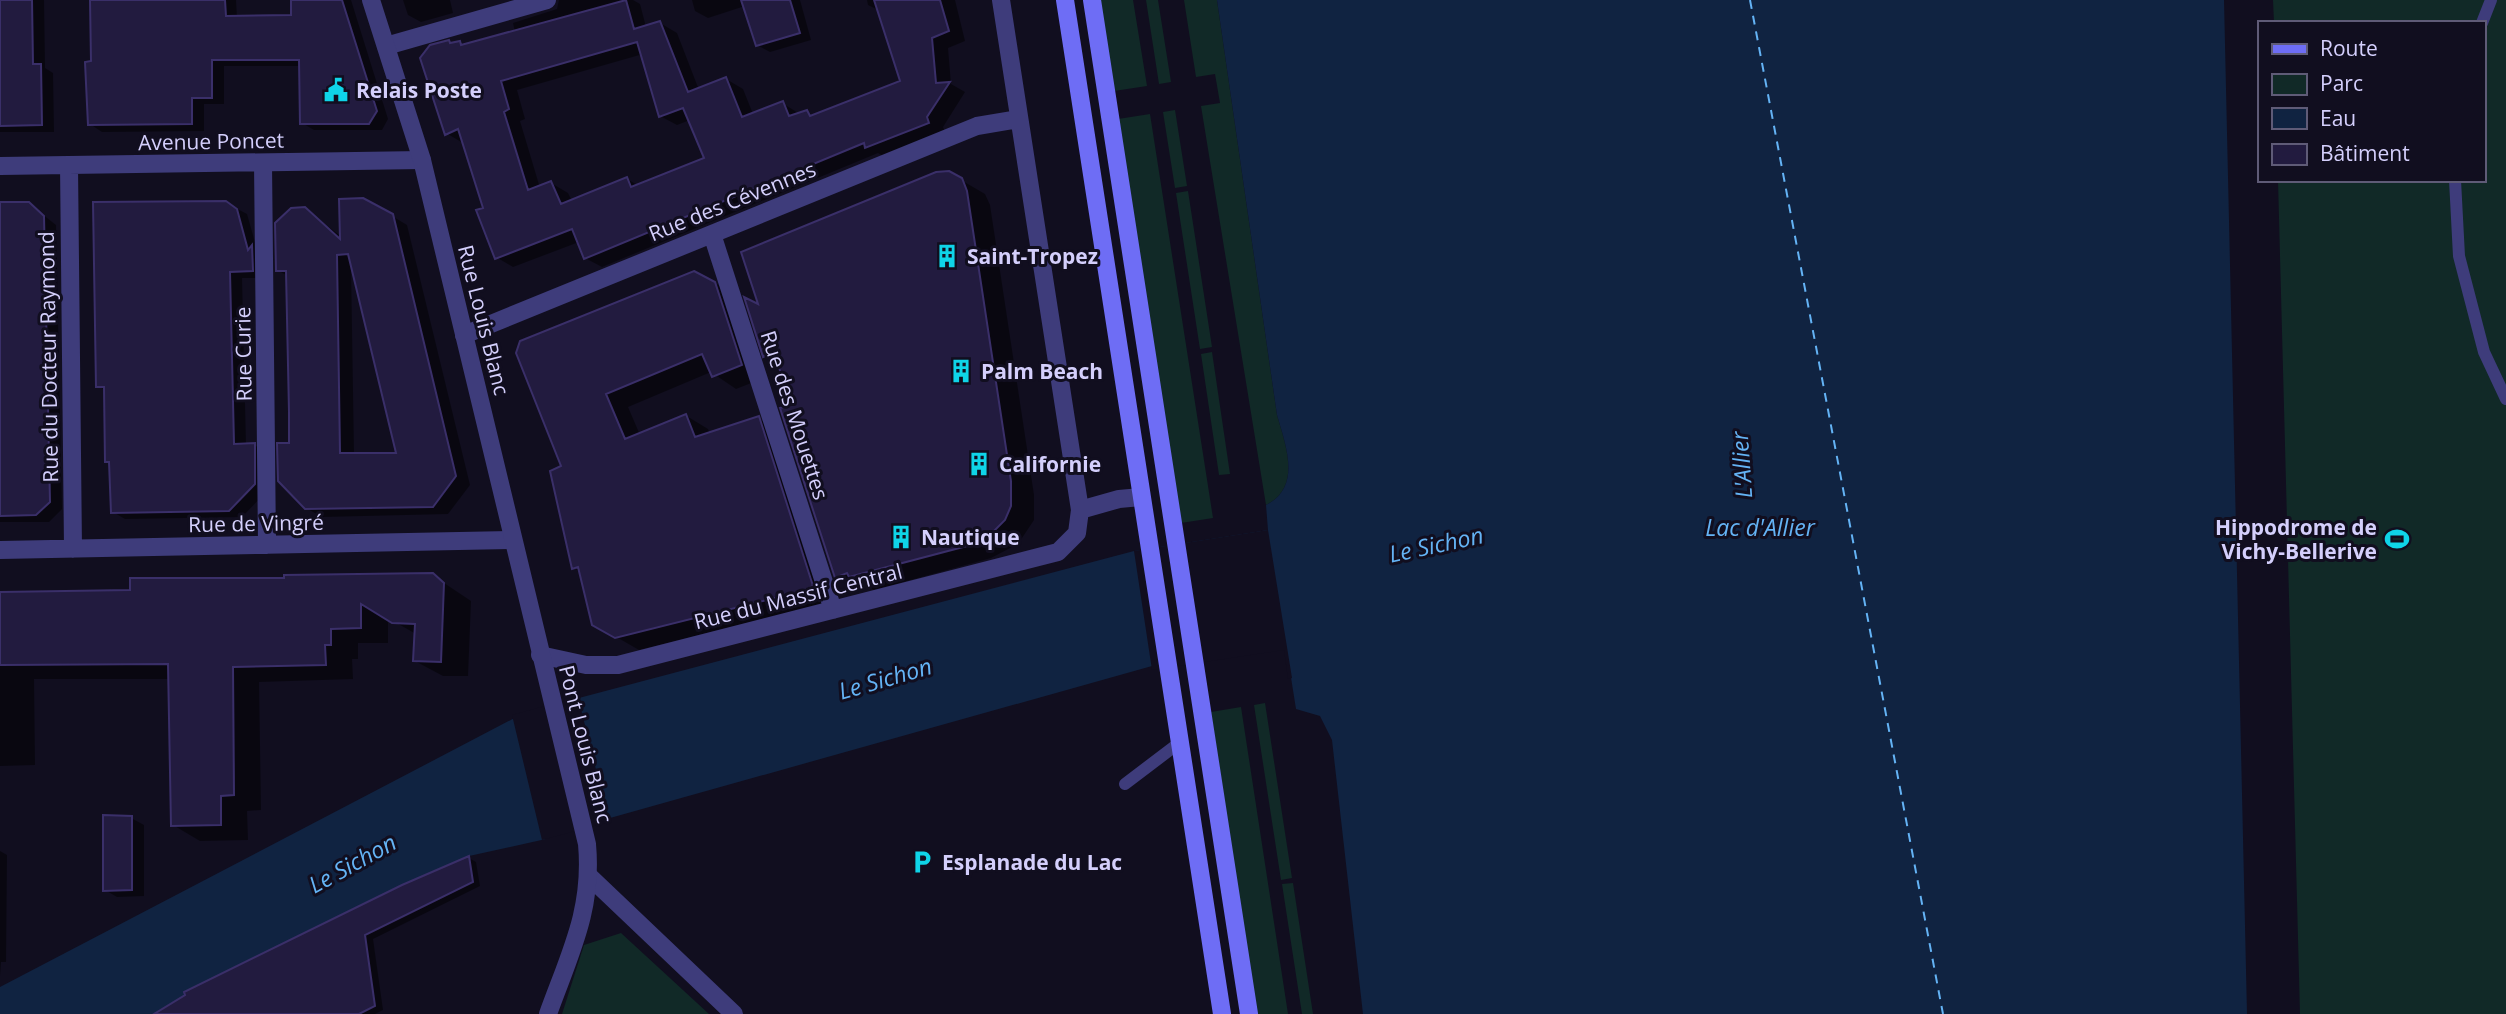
<svg xmlns="http://www.w3.org/2000/svg" width="2506" height="1014" font-family="'Open Sans',sans-serif">
	<style>
		.green { fill: #112927 }
		.water { fill: #102341 }
		.pier { fill: #110e1f }
		.shadow { fill: #0007; fill-rule: evenodd }
		.lines { fill: none; stroke-linecap: round; stroke-linejoin: round }
		.ferry { stroke: #64b3f5; stroke-width: 2; stroke-dasharray: 9 7; stroke-linecap: butt }
		.building { fill: #221b3f; stroke: #3a2f69; stroke-width: 2; fill-rule: evenodd }
		.service { stroke: #3e3c7b; stroke-width: 12 }
		.minor { stroke: #3e3c7b; stroke-width: 18 }
		.tertiary { stroke: #3e3c7b; stroke-width: 18 }
		.secondary { stroke: #6e6df5; stroke-width: 18 }
		.labels { text-anchor: middle; dominant-baseline: central; stroke-width: 6; stroke-linejoin: round; paint-order: stroke }
		.poi-label { font-size: 21px; font-weight: bold; fill: #d4cffc; stroke: #110e1f; text-anchor: start }
		.street-label { font-size: 21px; fill: #d4cffc; stroke: #110e1f }
		.water-label { font-size: 23px; font-style: italic; fill: #64b3f5; stroke: #110e1f }
	</style>
	<rect width="100%" height="100%" fill="#110e1f"/>
	<!-- green -->
	<path class="green" d="M1100 0H1133L1147 86 1114 91Z
		M1146 0H1158L1171 82 1159 84Z
		M1184 0H1217L1277 415C1286 446 1302 487 1266 505L1201 106 1220 103 1215 74 1196 77Z
		M2273 0H2506V1014H2300L2278 180H2483V23H2274Z
		M1175 110 1187 186 1175 188 1163 112Z
		M1150 114 1213 518 1181 523 1118 119Z
		M1188 191 1212 347 1200 349 1176 193Z
		M1212 352 1230 474 1219 475 1201 354Z
		M1265 703 1292 878 1281 880 1254 705Z
		M1241 707 1288 1014H1257L1211 712Z
		M1293 883 1313 1014H1302L1282 884Z
		M621 933 709 1014H562L584 945Z"/>
	<!-- water -->
	<path class="water" d="M1217 0H2224L2247 1014H1363L1332 740 1320 716 1296 709 1286 646 1152 666 546 836V839L469 856 402 885 184 992 185 995 154 1014H0V987L526 712 1134 551 1268 530 1266 505C1302 487 1286 446 1277 415Z"/>
	<!-- pier -->
	<path class="pier" d="M1268 530 1292 678 1288 679 1284 650 1152 670 1134 551Z
		M578 697 609 822 542 840 512 715Z"/>
	<!-- shadow -->
	<path class="shadow" d="M0 0H44L45 68 53 73 54 132H0Z
		M91 0H236L237 18 293 17 292 0H351L388 119 382 130H314L302 123 301 66H224V104H204V131L102 132 90 124Z
		M403 0H450L453 13 421 22 408 15Z
		M559 0H633L640 4 646 27 660 23 677 33 699 90 726 79 743 89 753 114 782 103 800 114 807 112 814 116 903 82 880 11 868 5 867 0H955L965 41 948 48 951 84 965 92 943 127 945 132 883 156 878 153 602 267 585 258 579 242 513 267 496 257 485 209 463 143 446 133 449 42 465 45 515 32 513 23 557 9ZM643 54 660 116 677 125 690 120 706 159 639 186 627 179 572 201 568 193 551 183 540 188 520 121 525 119 517 90Z
		M692 0H800L811 40 770 52 757 45 745 6 708 18 695 11Z
		M949 173 985 194 990 205 1034 495V520L1018 544 991 558 874 590 868 587 859 590 836 577 793 406 780 364 765 356 761 308Z
		M28 203 56 225 62 509 49 522H0V204Z
		M226 203 247 214 265 278H242L246 445H254L267 452V491L242 517 125 519 113 512 105 390 98 386Z
		M305 209 342 237 392 216 407 225 470 485 448 514 322 517 306 508 291 445 288 276 277 270ZM351 267H353L398 454H354Z
		M715 283 738 297 764 378 736 389 711 372 628 407 640 435 685 415 708 429 710 434 758 418 781 431 827 603 639 650 594 624 582 573 574 568 563 467 518 353Z
		M432 575 471 601 468 676H443L415 661 416 634 388 618V643H358V659H352L353 679 259 682 261 810 247 811 248 840 200 841 173 825 170 679H34L35 765 0 766V594L131 592 286 580Z
		M131 818 144 825V896L117 897 105 890Z
		M0 851 7 855 6 962H1L0 976Z
		M469 858 476 862 480 886 373 939 383 1010 375 1014H156Z"/>
	<g class="lines">
		<!-- ferry -->
		<path class="ferry" d="M1750 0 1943 1014"/>
	</g>
	<!-- building -->
	<path class="building" d="M0 0H32L33 64H41L42 125 0 126Z
		M90 0H225L226 16 291 15V0H342L377 111 369 124H300L299 60H212V98H192V124L88 125 85 62 91 61Z
		M626 0 634 29 660 21 688 92 726 77 742 117 783 101 789 116 807 110 810 116 900 81 874 0H940L949 31 932 38 936 83 950 82 927 117 929 123 865 148 864 143 584 259 572 229 495 259 476 210 483 208 458 129 445 135 420 58 430 45 449 40 450 43 460 41 461 45ZM637 42 659 117 683 108 704 158 631 187 627 177 561 204 551 181 528 190 504 112 509 109 501 81Z
		M741 0H790L800 33 756 46Z
		M949 171 962 178 967 191 1011 481V506L1005 520 994 531 967 546 849 577 847 573 835 578 780 408 791 405 774 352 763 357 744 297 758 304 741 252 936 172Z
		M363 198 393 214 456 476 433 507 305 509 278 481 277 443H289V412L286 271H276L275 223 291 208 305 207 340 239 339 199ZM348 254 396 453H340L337 255Z
		M226 201 237 209 248 250 252 245 253 271 230 272 234 444 255 443V484L229 511 111 513 109 462H105L104 387H96L93 202Z
		M0 202H29L44 216 50 502 36 515 0 516Z
		M694 271 715 282 742 365 712 377 702 354 606 394 625 439 686 414 695 437 759 416 813 586 803 591 615 638 592 625 578 567 572 569 550 471 561 466 516 353 520 341Z
		M433 573 444 583 441 662 413 661 415 624 392 623 361 604V628L331 629V645H325L326 665 233 667 234 795 221 796V825L171 826 168 664 0 665V592L130 590V578H284V575Z
		M103 815 132 816V890L103 891Z
		M469 856 473 882 365 935 375 1006 359 1014H154L185 995 184 992 402 885Z"/>
	<g class="lines">
		<!-- service -->
		<path class="service" d="M2482 23 2491 0
			M2455 180 2459 256 2484 352 2506 399
			M1125 784 1179 743"/>
		<!-- minor -->
		<path class="minor" d="M386 46 547 0
			M263 163 267 545
			M69 165 73 549
			M0 166 422 160
			M712 234 833 610
			M464 335 977 126 1019 119
			M1080 510 1119 499 1141 497
			M0 550 513 540
			M540 655 586 665H618L1058 552 1077 533 1080 510 1001 0
			M590 877 734 1014"/>
		<!-- tertiary -->
		<path class="tertiary" d="M371 0 422 160 587 844C593 910 570 953 548 1014"/>
		<!-- secondary -->
		<path class="secondary" d="M1065 0 1222 1014
			M1092 0 1249 1014"/>
	</g>
	<!-- icons -->
	<defs>
		<g id="civic-bare" transform="scale(1.89)"><path d="M-.6-6.5H3V-4.5H.6V-3L4-1V1h2V6H-6V1h2V-1L-.6-3ZM-1.2 2.5V6h2.4V2.5Z" fill="#0fd4e8" stroke="#110e1f" stroke-width="2.5" paint-order="stroke"/></g>
		<g id="building-bare" transform="scale(1.89)"><path d="M-4-6H4V6H1V3H-1V6H-4ZM-2.5-4.3h1.7v1.8h-1.7ZM.8-4.3h1.7v1.8H.8ZM-2.5-1h1.7V.8h-1.7ZM.8-1h1.7V.8H.8Z" fill="#0fd4e8" stroke="#110e1f" stroke-width="2.5" paint-order="stroke"/></g>
		<g id="stadium-bare" transform="scale(1.89)"><path d="M0-5a6.5 5 0 1 0 0 10a6.5 5 0 1 0 0-10ZM-3.5-1.8h7v3.6h-7Z" fill="#0fd4e8" stroke="#110e1f" stroke-width="2.5" paint-order="stroke"/></g>
		<g id="parking-bare" transform="scale(1.89)"><path d="M-3.5-5.5H1a3.5 3.5 0 0 1 0 7H-1V5.5H-3.5ZM-1-3.4V-.6H.8a1.4 1.4 0 0 0 0-2.8Z" fill="#0fd4e8" stroke="#110e1f" stroke-width="2.5" paint-order="stroke"/></g>
	</defs>
	<g fill-rule="evenodd">
		<use href="#civic-bare" x="336" y="90"/>
		<use href="#building-bare" x="947" y="256"/>
		<use href="#building-bare" x="961" y="371"/>
		<use href="#building-bare" x="979" y="464"/>
		<use href="#building-bare" x="901" y="537"/>
		<use href="#stadium-bare" x="2397" y="539"/>
		<use href="#parking-bare" x="922" y="862"/>
	</g>
	<g class="labels">
		<!-- poi labels -->
		<g class="poi-label">
			<text x="356" y="90">Relais Poste</text>
			<text x="967" y="256">Saint-Tropez</text>
			<text x="981" y="371">Palm Beach</text>
			<text x="999" y="464">Californie</text>
			<text x="2377" y="527" text-anchor="end">Hippodrome de<tspan x="2377" dy="24">Vichy-Bellerive</tspan></text>
			<text x="921" y="537">Nautique</text>
			<text x="942" y="862">Esplanade du Lac</text>
		</g>
		<!-- street labels -->
		<g class="street-label">
			<text transform="translate(211 141) rotate(-1)">Avenue Poncet</text>
			<text transform="translate(732 201) rotate(-22)">Rue des Cévennes</text>
			<text transform="translate(484 320) rotate(76)">Rue Louis Blanc</text>
			<text transform="translate(243 354) rotate(-91)">Rue Curie</text>
			<text transform="translate(48 357) rotate(-91)">Rue du Docteur Raymond</text>
			<text transform="translate(795 415) rotate(72)">Rue des Mouettes</text>
			<text transform="translate(256 523) rotate(-1)">Rue de Vingré</text>
			<text transform="translate(798 596) rotate(-14)">Rue du Massif Central</text>
			<text transform="translate(586 744) rotate(76)">Pont Louis Blanc</text>
		</g>
		<!-- water labels -->
		<g class="water-label">
			<text transform="translate(1741 465) rotate(-94)">L'Allier</text>
			<text x="1760" y="527">Lac d'Allier</text>
			<text transform="translate(1436 544) rotate(-12)">Le Sichon</text>
			<text transform="translate(885 678) rotate(-16)">Le Sichon</text>
			<text transform="translate(352 863) rotate(-29)">Le Sichon</text>
		</g>
	</g>
	<!-- legend -->
	<rect x="2258" y="21" width="228" height="161" fill="#110e1f" stroke="#5f5b77" stroke-width="2"/>
	<rect x="2272" y="44" width="35" height="10" fill="#6e6df5" stroke="#5f5b77" stroke-width="2"/>
	<text x="2320" y="56" font-size="21" fill="#d4cffc">Route</text>
	<rect x="2272" y="74" width="35" height="21" fill="#112927" stroke="#5f5b77" stroke-width="2"/>
	<text x="2320" y="91" font-size="21" fill="#d4cffc">Parc</text>
	<rect x="2272" y="108" width="35" height="21" fill="#102341" stroke="#5f5b77" stroke-width="2"/>
	<text x="2320" y="126" font-size="21" fill="#d4cffc">Eau</text>
	<rect x="2272" y="144" width="35" height="21" fill="#221b3f" stroke="#5f5b77" stroke-width="2"/>
	<text x="2320" y="161" font-size="21" fill="#d4cffc">Bâtiment</text>
</svg>
